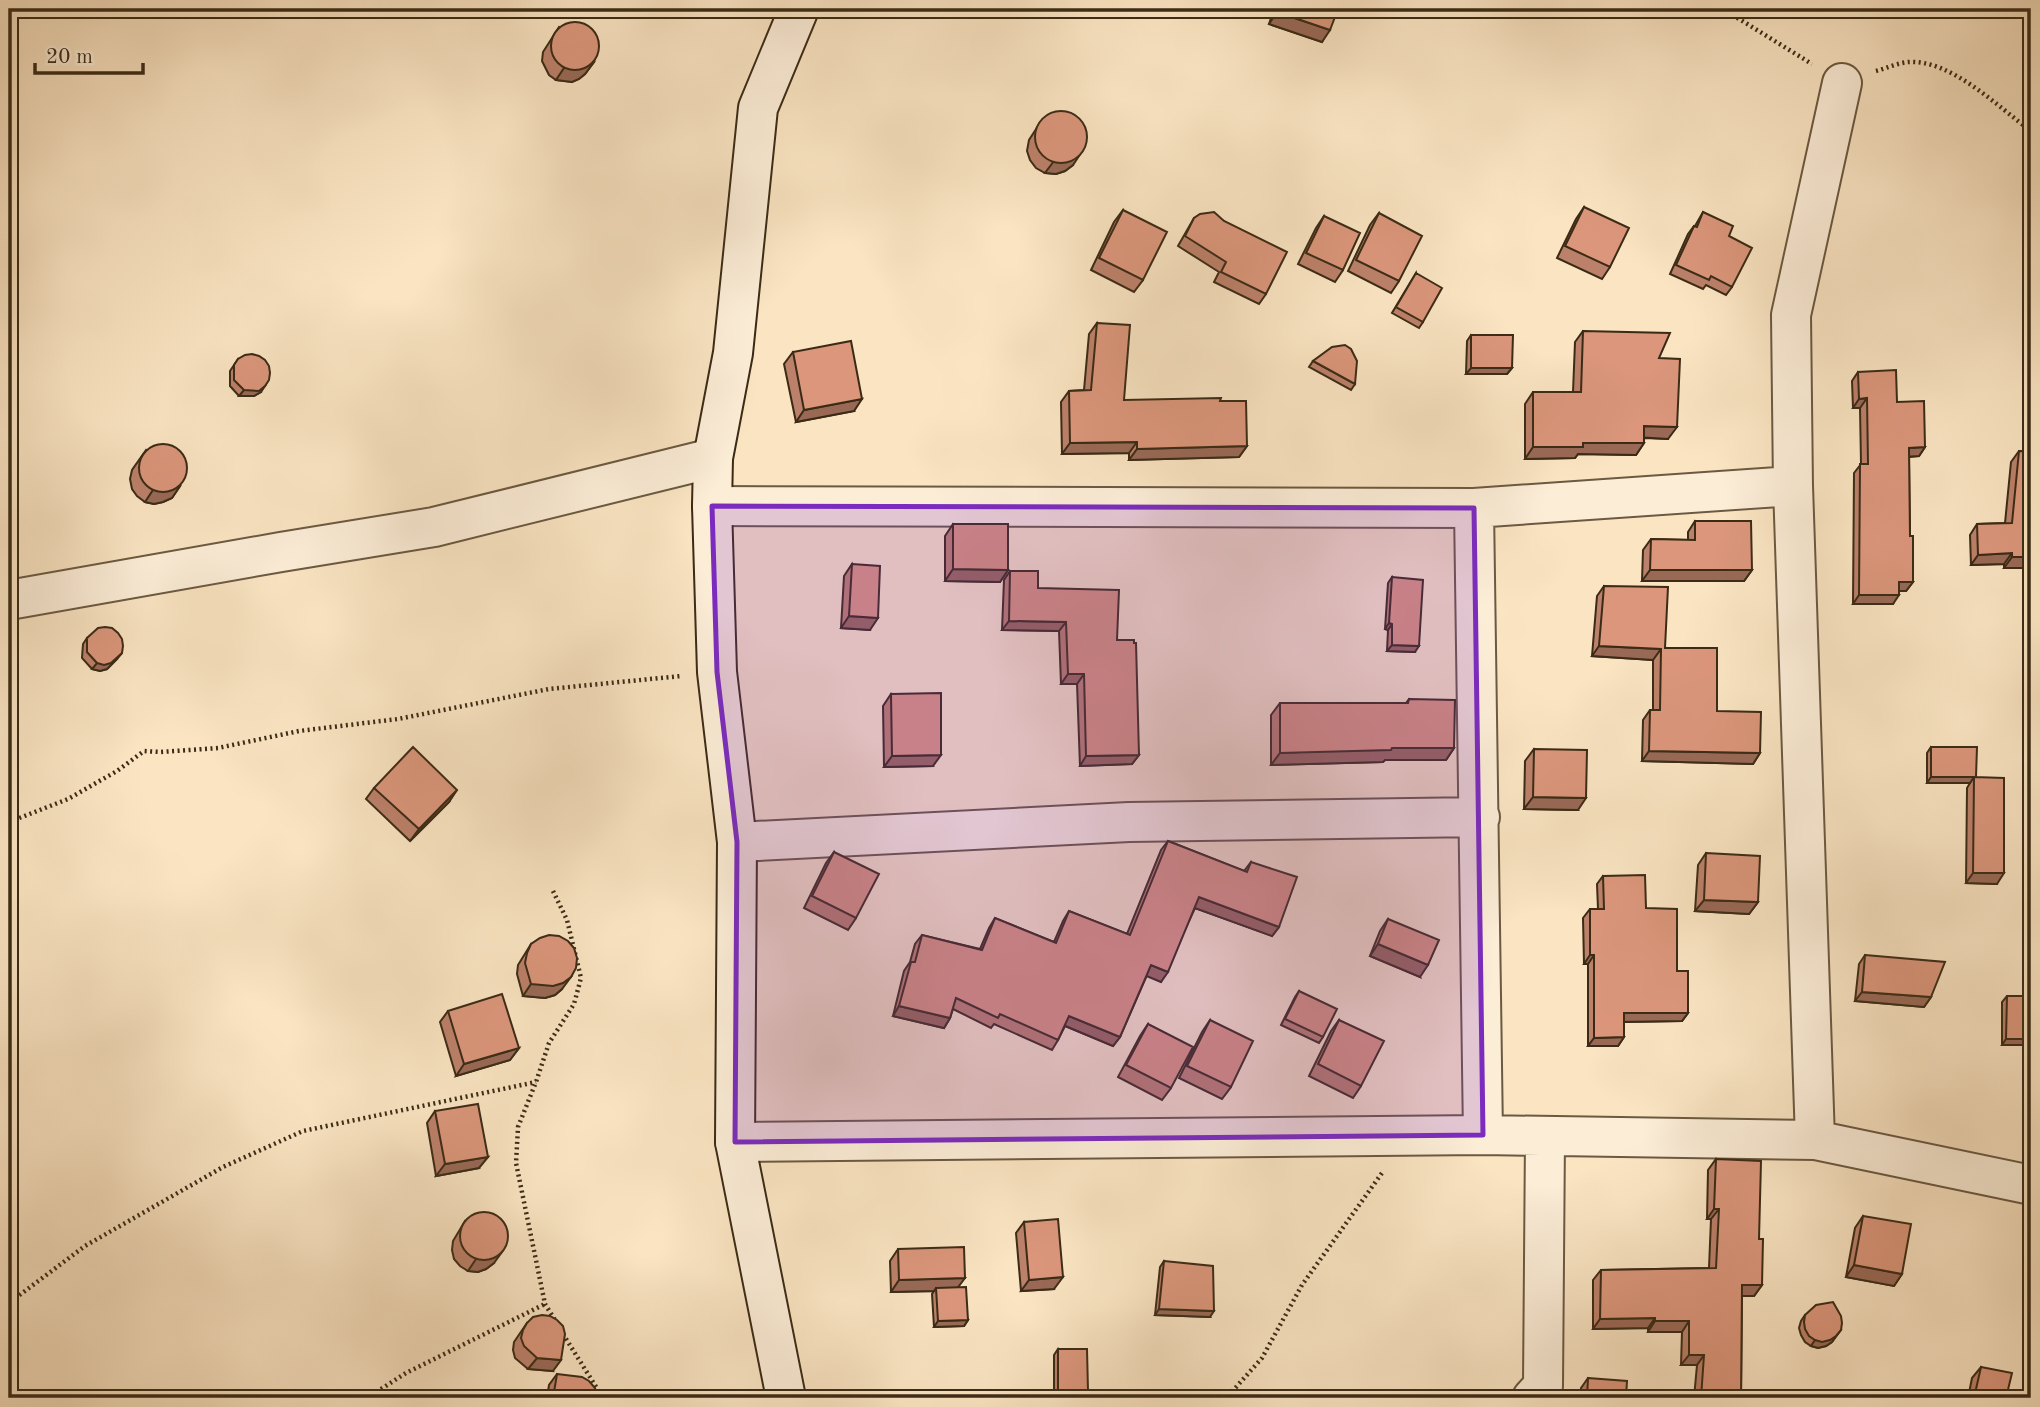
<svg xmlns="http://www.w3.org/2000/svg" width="2040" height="1407" font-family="'Old Standard TT',serif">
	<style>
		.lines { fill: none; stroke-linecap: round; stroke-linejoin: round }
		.minor-casing { stroke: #6b5941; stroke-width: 42 }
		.secondary-casing { stroke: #3b2b16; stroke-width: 42 }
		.path { stroke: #3b2b16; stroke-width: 4.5; stroke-dasharray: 2 3.5; stroke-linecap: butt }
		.minor { stroke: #fcedd7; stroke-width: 38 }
		.secondary { stroke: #fcedd7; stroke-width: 38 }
		.wall { fill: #bc816a; stroke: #3b2b16; stroke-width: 2 }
		.shaded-wall { fill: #996956; stroke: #3b2b16; stroke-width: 2 }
		.building { fill: #db967b; stroke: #3b2b16; stroke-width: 2 }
		.marked { fill: #7b2cbf; fill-opacity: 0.2; stroke: #7b2cbf; stroke-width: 5; stroke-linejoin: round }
	</style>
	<rect width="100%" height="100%" fill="#fae4c2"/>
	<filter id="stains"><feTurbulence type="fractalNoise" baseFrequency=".00286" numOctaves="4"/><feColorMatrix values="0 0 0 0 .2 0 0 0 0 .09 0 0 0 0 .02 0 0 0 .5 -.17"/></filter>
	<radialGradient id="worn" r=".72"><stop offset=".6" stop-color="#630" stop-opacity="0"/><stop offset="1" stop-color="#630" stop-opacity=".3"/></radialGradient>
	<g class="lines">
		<!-- minor casing -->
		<g class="minor-casing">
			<path id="minor" d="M712 506 1474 508 1793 486
				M1474 508 1483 1135
				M9 600 281 552 434 527 713 458
				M737 842 1129 822 1480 817
				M1815 1140 1793 486 1791 315 1842 83
				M735 1142 1483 1135 1815 1140 2031 1185
				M1532 1398 1543 1386 1545 1136"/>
		</g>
		<!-- secondary casing -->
		<g class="secondary-casing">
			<path id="secondary" d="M786 1398 735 1142 737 842 717 672 712 506 713 458 733 353 758 108 799 9"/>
		</g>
		<!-- path -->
		<path class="path" d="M1723 9 1812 64
			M1876 71C1887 68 1898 63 1908 62 1951 59 1998 107 2031 131
			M9 822 68 799 117 771 144 751 160 752 218 748 299 731 398 719 549 689 681 676
			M553 891 567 920 581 978 574 1004 549 1043 536 1082 518 1127 516 1163 545 1304 555 1320
			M9 1308 17 1297 85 1246 223 1167 303 1131 536 1082
			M563 1334 603 1398
			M367 1398 406 1373 545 1304
			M1223 1398 1229 1395 1262 1358 1302 1285 1382 1173"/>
		<!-- minor -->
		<use href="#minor" class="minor"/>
		<!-- secondary -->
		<use href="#secondary" class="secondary"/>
	</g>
	<!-- wall -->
	<path class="wall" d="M1274 9H1338L1322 42 1269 24Z
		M559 27 594 62 585 74 579 79 572 82 556 80 549 75 542 61 543 52Z
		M1042 120 1073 165 1065 171 1056 174 1045 173 1036 168 1030 160 1027 151 1029 140Z
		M1584 207 1610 267 1602 279 1557 258 1576 219Z
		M1123 210 1143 280 1134 292 1091 270 1114 222Z
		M1703 212 1729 236 1732 287 1726 295 1706 285 1703 289 1670 274 1688 234 1694 226H1695Z
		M1379 213 1399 281 1391 293 1348 271 1370 225Z
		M1324 216 1343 270 1335 282 1298 264 1316 228Z
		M1194 218 1224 221 1266 294 1259 304 1214 282 1219 272 1178 246Z
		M1416 273 1423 322 1419 328 1392 313Z
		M1097 323 1124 400 1220 401 1247 446 1239 457 1129 460V453L1062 454 1061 402 1069 391 1084 390 1089 334Z
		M1583 331 1659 358 1668 439 1644 438V443L1636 455 1578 454 1575 458 1525 459V404L1533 392H1573L1575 342Z
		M1471 335 1512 368 1507 374H1466L1467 341Z
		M793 352 854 411 796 422 784 364Z
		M238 359 261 392 254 396H239L230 386V371Z
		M1313 361 1355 384 1351 390 1309 367Z
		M1858 372 1897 402 1925 447 1919 456 1909 457 1910 536 1913 582 1906 591H1899L1893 604H1853L1854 473 1861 464 1860 408H1853L1852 381Z
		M146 450 180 486 172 498 163 502 154 504 145 502 137 496 132 489 130 479 132 470Z
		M2019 451 2031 452V568H2004V564L1971 565 1970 535 1977 524 2005 523 2011 462Z
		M1695 521 1752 570 1744 581H1642L1643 550 1651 539 1688 540V532Z
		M953 524 1008 570 1000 582 945 581V536Z
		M852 564 870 630 841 628 844 576Z
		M1010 571 1117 640 1139 755 1132 764 1080 766 1077 684H1061L1059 631 1002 630 1004 580Z
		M1392 577 1415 652 1387 651 1388 630 1385 629 1388 583Z
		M1604 586 1665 648 1717 711 1760 753 1753 764 1642 761 1643 720 1650 710H1653V660L1592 656 1597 596Z
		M87 638 117 659 107 669 100 671 92 669 82 658 83 644Z
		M891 694 933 766 884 767 883 706Z
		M1409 699 1454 748 1446 760H1385L1383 762 1271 765V715L1280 703H1406Z
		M1931 747 1976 777 1997 884 1966 883 1967 788 1970 783H1927V753Z
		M1534 749 1578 810 1524 809 1525 761Z
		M374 788 449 802 410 841 366 799Z
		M1168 841 1244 871 1251 862 1279 927 1272 936 1195 908 1161 982 1147 975 1120 1037 1113 1046 1065 1026 1058 1040 1052 1050 994 1024 991 1028 953 1009 950 1018 944 1028 893 1016 904 971 910 962 915 944 922 935 980 949 989 928 995 918 1054 942 1063 921 1069 911 1127 934 1161 850Z
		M834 852 856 918 848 930 804 908 826 863Z
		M1706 853 1758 902 1749 914 1695 911 1698 865Z
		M1603 876 1646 908 1677 971 1688 1013 1682 1021 1624 1022V1037L1618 1046H1588V964H1584L1583 918 1590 909H1598L1597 884Z
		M1388 919 1420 977 1370 956 1380 931Z
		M531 944 562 989 555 995 545 998 523 996 517 974 518 965Z
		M1865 955 1931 997 1924 1007 1855 1001 1859 964Z
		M1299 991 1323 1037 1319 1043 1281 1025 1295 997Z
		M2007 996H2031V1045H2002V1002Z
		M448 1011 519 1048 510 1060 456 1076 440 1022Z
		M1210 1020 1231 1087 1222 1099 1179 1078 1202 1032Z
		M1339 1020 1361 1086 1353 1098 1309 1076 1331 1031Z
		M1148 1024 1171 1088 1162 1100 1118 1077 1140 1036Z
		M435 1111 479 1168 436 1176 427 1123Z
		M1716 1159 1759 1239 1762 1285 1754 1296H1742L1741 1398H1694L1697 1365H1681L1682 1332H1648V1328L1593 1329V1280L1601 1270 1709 1268 1711 1219H1707L1708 1170Z
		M1863 1216 1902 1274 1894 1286 1846 1277 1855 1228Z
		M465 1221 494 1263 486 1269 478 1272 468 1271 460 1266 454 1259 452 1250 453 1241Z
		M1024 1222 1054 1289 1021 1291 1016 1233Z
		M898 1249 958 1287 968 1320 964 1326 934 1327 932 1294 934 1291 891 1292 890 1261Z
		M1164 1261 1210 1317 1155 1315 1160 1267Z
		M1805 1315 1841 1330 1832 1342 1826 1346 1818 1348 1811 1346 1805 1342 1801 1335 1799 1328 1801 1321Z
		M527 1323 553 1371 528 1369 515 1358 513 1350 514 1342Z
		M1058 1349 1084 1397 1054 1398V1355Z
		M1981 1367 2006 1398H1968L1972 1378Z
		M557 1374 597 1398H547L549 1385Z
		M1588 1378 1626 1398H1581V1388Z"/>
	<!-- shaded-wall -->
	<path class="shaded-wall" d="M1277 12 1330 30 1322 42 1269 24Z
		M594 62 585 74 579 79 572 82 556 80 564 68Z
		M1081 153 1073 165 1065 171 1056 174 1045 173 1054 161Z
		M1471 368H1512L1507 374H1466Z
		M265 386 261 392 254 396H239L244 390Z
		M1867 398 1860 408H1853L1859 399Z
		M862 399 854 411 796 422 804 410Z
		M1644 426 1677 427 1668 439 1636 437Z
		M1137 442 1129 453 1062 454 1070 443Z
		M1583 443H1644L1636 455 1578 454 1575 458 1525 459 1533 447Z
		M1247 446 1239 457 1129 460 1137 449Z
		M1925 447 1919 456 1903 457 1909 448Z
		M180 486 172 498 163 502 154 504 145 502 153 490Z
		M2012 553 2004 564 1971 565 1978 555Z
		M2012 557H2031V568H2004Z
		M953 569 1008 570 1000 582 945 581Z
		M1650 570H1752L1744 581H1642Z
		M1899 582H1913L1906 591H1893Z
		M1859 595H1899L1893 604H1853Z
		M849 616 878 618 870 630 841 628Z
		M1009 621 1066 622 1059 631 1002 630Z
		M1389 623 1392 624 1388 630 1385 629Z
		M1392 645 1419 646 1415 652 1387 651Z
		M1599 646 1661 649 1653 660 1592 656Z
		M122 653 117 659 107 669 100 671 92 669 97 663Z
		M1068 674H1084L1077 684H1061Z
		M1392 748H1454L1446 760H1385L1383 762 1271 765 1280 753Z
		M1649 751 1760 753 1753 764 1642 761Z
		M941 755 933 766 884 767 892 756Z
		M1139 755 1132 764 1080 766 1086 756Z
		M1931 777H1974L1970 783H1927Z
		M457 790 449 802 410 841 419 829Z
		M1533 797 1586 798 1578 810 1524 809Z
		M1973 873H2004L1997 884 1966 883Z
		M1199 897 1279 927 1272 936 1192 907Z
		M1704 900 1758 902 1749 914 1695 911Z
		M1378 944 1428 965 1420 977 1370 956Z
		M1590 955H1594L1588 964H1584Z
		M1151 965 1168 972 1161 982 1144 975Z
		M571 977 562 989 555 995 545 998 523 996 531 984Z
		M1862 992 1931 997 1924 1007 1855 1001Z
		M899 1006 950 1018 944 1028 893 1016Z
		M1624 1013H1688L1682 1021 1618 1022Z
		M1069 1016 1120 1037 1113 1046 1063 1025Z
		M1624 1037 1618 1046H1588L1594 1038Z
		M2006 1039H2031V1045H2002Z
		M519 1048 510 1060 456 1076 464 1064Z
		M488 1157 479 1168 436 1176 445 1164Z
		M1714 1209H1719L1711 1219H1707Z
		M502 1252 494 1263 486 1269 478 1272 468 1271 476 1259Z
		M1854 1265 1902 1274 1894 1286 1846 1277Z
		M1063 1277 1054 1289 1021 1291 1029 1280Z
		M965 1278 956 1290 936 1288 934 1291 891 1292 899 1280Z
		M1742 1285H1762L1754 1296H1735Z
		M1159 1309 1214 1311 1210 1317 1155 1315Z
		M1655 1318 1648 1328 1593 1329 1600 1319Z
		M968 1320 964 1326 934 1327 938 1321Z
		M1655 1321H1689L1682 1332H1648Z
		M1836 1336 1832 1342 1826 1346 1818 1348 1811 1346 1815 1340Z
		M1689 1355H1704L1697 1365H1681Z
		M537 1358 561 1360 553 1371 528 1369Z
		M1088 1391 1084 1397 1054 1398 1058 1392Z"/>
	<!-- building -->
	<path class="building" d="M1278 9H1338L1330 30 1277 12Z
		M551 46a24 24 0 1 1 48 0a24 24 0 1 1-48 0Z
		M1035 137a26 26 0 1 1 52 0a26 26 0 1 1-52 0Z
		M1584 207 1629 228 1610 267 1565 246Z
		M1123 210 1167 232 1143 280 1099 258Z
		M1214 212 1224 221 1287 252 1266 294 1221 272 1226 262 1185 236 1194 218 1200 214Z
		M1703 212 1733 226 1729 236 1752 248 1732 287 1711 276 1709 280 1676 265 1694 226 1697 227Z
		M1379 213 1422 236 1399 281 1356 260Z
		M1324 216 1360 233 1343 270 1306 253Z
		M1416 273 1442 288 1423 322 1396 307Z
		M1097 323 1130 325 1124 400 1221 398 1220 401H1246L1247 446 1137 449V442L1070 443 1069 391 1091 390Z
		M1583 331 1670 333 1659 358 1680 359 1677 427 1644 426V443H1583V447H1533V392H1581Z
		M1471 335H1513L1512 368H1471Z
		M851 341 862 399 804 410 793 352Z
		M1345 345 1351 349 1357 361 1355 384 1313 361 1332 347Z
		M252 354 259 356 265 360 269 366 270 373 269 380 265 386 259 391 244 390 234 380V365L238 359 245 355Z
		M1896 370 1897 402 1924 401 1925 447 1909 448 1910 536H1913V582H1899V595H1859L1860 464H1868L1867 398 1859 399 1858 372Z
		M139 468a24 24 0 1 1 48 0a24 24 0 1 1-48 0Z
		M2019 451 2031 452V557H2012V553L1978 555 1977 524 2012 523Z
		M1695 521H1751L1752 570H1650L1651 539 1695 540Z
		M953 524H1008V570L953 569Z
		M852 564 880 566 878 618 849 616Z
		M1010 571H1038V588L1119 590 1117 640H1134V643H1136L1139 755 1086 756 1084 674H1068L1066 622 1009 621Z
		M1392 577 1423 580 1419 646 1392 645V624L1389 623Z
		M1604 586 1668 587 1665 648H1717V711L1761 712 1760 753 1649 751 1650 710H1660L1661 649 1599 646Z
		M105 627 112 628 118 633 122 639 123 646 122 653 111 663 104 665 97 663 87 652V638L98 628Z
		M941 693V755L892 756 891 694Z
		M1409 699 1455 700 1454 748H1392L1391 750 1280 753V703H1408Z
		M413 747 457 790 419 829 374 788Z
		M1931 747H1977L1976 777H1931Z
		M1534 749 1587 750 1586 798 1533 797Z
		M1974 777 2004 778V873H1973Z
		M1168 841 1247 872 1251 862 1297 877 1279 927 1199 897 1168 972 1151 965 1120 1037 1069 1016 1058 1040 1000 1014 998 1018 956 998 950 1018 899 1006 911 962H915L922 935 982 950 995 918 1056 943 1069 911 1130 935Z
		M834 852 879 874 856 918 812 896Z
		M1706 853 1760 856 1758 902 1704 900Z
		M1645 875 1646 908 1677 909V971H1688V1013H1624V1037L1594 1038V955H1590V909H1604L1603 876Z
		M1388 919 1439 940 1428 965 1378 944Z
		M549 935 559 936 568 941 574 948 577 958 576 968 571 977 563 983 553 986 531 984 525 963 527 953 531 944 540 938Z
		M1865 955 1945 962 1931 997 1862 992Z
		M1299 991 1337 1009 1323 1037 1285 1019Z
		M502 994 519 1048 464 1064 448 1011Z
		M2007 996H2031V1039H2006Z
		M1210 1020 1253 1041 1231 1087 1187 1066Z
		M1339 1020 1384 1041 1361 1086 1318 1064Z
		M1148 1024 1193 1047 1171 1088 1126 1065Z
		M478 1104 488 1157 445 1164 435 1111Z
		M1716 1159 1761 1161 1759 1239H1763L1762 1285H1742L1741 1398H1701L1704 1355H1689V1321H1655V1318L1600 1319 1601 1270 1716 1268 1719 1209H1714Z
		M460 1236a24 24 0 1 1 48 0a24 24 0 1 1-48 0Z
		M1863 1216 1911 1224 1902 1274 1854 1265Z
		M1058 1219 1063 1277 1029 1280 1024 1222Z
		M964 1247 965 1278 899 1280 898 1249Z
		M1164 1261 1213 1266 1214 1311 1159 1309Z
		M966 1287 968 1320 938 1321 936 1288Z
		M1833 1302 1841 1316 1842 1323 1841 1330 1836 1336 1830 1340 1822 1342 1815 1340 1809 1336 1805 1329 1804 1322 1805 1315 1816 1305Z
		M542 1315 550 1316 557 1320 563 1326 565 1334 561 1360 537 1358 524 1346 521 1338 523 1330 527 1323 533 1317Z
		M1058 1349H1087L1088 1391 1058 1392Z
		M1981 1367 2012 1373 2006 1398H1974Z
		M557 1374 582 1377 589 1381 595 1388 597 1398H553Z
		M1588 1378 1627 1381 1626 1398H1587Z"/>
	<!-- marked area -->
	<path class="marked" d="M712 506 1474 508 1483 1135 735 1142 737 842 717 672Z"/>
	<!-- margin -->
	<rect width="2040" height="1407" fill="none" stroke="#fae4c2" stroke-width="35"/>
	<rect x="10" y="10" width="2019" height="1386" fill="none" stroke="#3b2b16" stroke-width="3.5"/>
	<rect x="18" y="18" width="2005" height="1372" fill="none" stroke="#3b2b16" stroke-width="2"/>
	<!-- scale -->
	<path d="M35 63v10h108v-10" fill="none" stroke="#3b2b16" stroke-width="3.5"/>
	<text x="46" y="63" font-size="21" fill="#3b2b16" stroke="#fcedd7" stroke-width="5" paint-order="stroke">20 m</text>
	<rect width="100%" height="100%" filter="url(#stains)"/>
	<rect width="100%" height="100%" fill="url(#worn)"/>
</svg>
